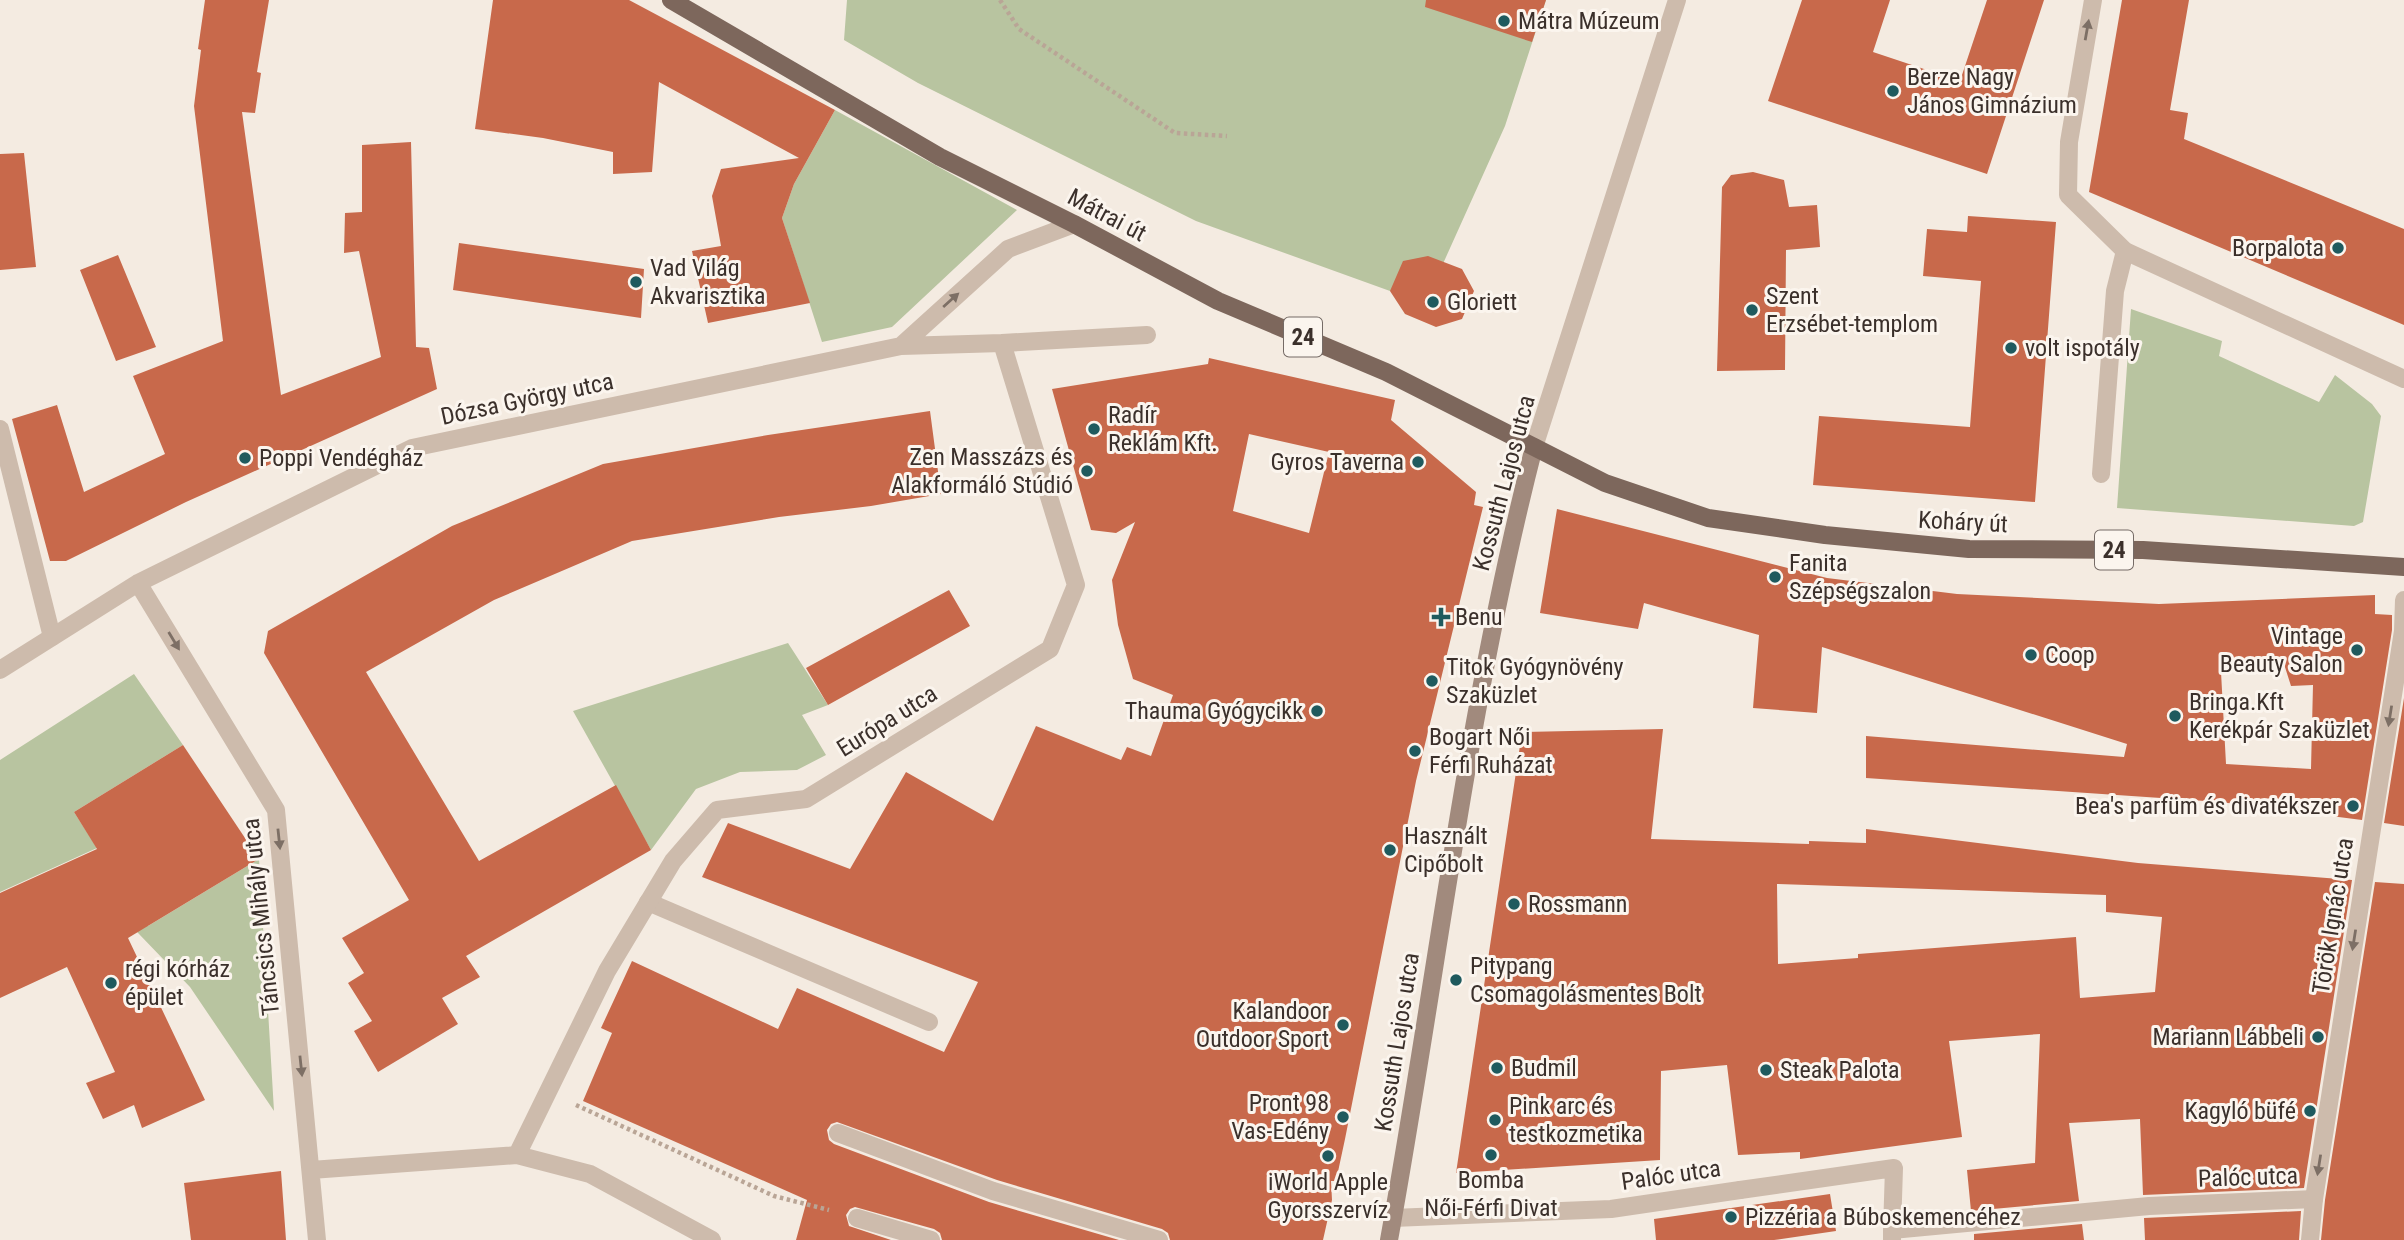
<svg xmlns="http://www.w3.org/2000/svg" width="2404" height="1240" font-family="'Roboto Condensed',sans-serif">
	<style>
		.green { fill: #b8c4a0 }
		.building { fill: #c8694b; fill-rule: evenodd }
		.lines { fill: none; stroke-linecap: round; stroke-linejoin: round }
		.path { stroke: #b9a596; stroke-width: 4.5; stroke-dasharray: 3.5 3.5; stroke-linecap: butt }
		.service { stroke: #cdbbac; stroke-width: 18 }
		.pedestrian { stroke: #cdbbac; stroke-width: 18 }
		.minor { stroke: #cdbbac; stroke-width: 18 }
		.tertiary { stroke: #cdbbac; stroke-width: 18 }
		.secondary { stroke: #a18a7d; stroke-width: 18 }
		.primary { stroke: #7d675c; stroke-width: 18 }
		.oneway { fill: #7d6f65 }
		.poi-dot { fill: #1f5a5e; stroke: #fbf5ee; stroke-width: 2.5 }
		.labels { text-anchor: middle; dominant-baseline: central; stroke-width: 6; stroke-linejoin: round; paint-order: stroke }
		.shield { fill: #fbf5ee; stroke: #756b66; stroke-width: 2 }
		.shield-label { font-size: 23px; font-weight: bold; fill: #3b302b }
		.poi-label { font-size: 24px; fill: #3b302b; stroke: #fbf5ee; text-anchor: start }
		.street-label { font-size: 24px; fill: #3b302b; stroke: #fbf5ee }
	</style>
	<rect width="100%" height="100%" fill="#f4ebe1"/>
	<!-- green -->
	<path class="green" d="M847 0H1546L1505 126 1428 297 1390 291 1196 221 918 83 844 40Z
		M835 110 1017 210 892 327 822 342 782 218 794 184Z
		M2131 309 2222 341 2219 356 2319 402 2335 375 2372 404 2381 416 2363 522 2354 526 2117 508Z
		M788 643 828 705 802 715 826 755 797 770 740 772 696 789 651 850 573 711Z
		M134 674 183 745 74 812 97 848 0 892V760Z
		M259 859 274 1111 190 987 114 908 148 926Z"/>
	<!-- building -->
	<path class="building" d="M205 0H269L257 72 261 73 255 113 242 112 281 395 381 357 359 251 344 253 345 213 362 212V145L411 142 416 347 429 348 437 389 186 502 66 561H50L12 419 57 405 84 492 165 454 133 376 223 341 194 106 201 50 198 49Z
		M493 0H629L835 110 794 184 782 218 810 303 708 323 692 251 721 246 712 196 721 169 799 158 659 82 652 172 613 174V152L543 138 475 129Z
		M1426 0H1546L1532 42 1425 7Z
		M1802 0H1890L1873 52 1960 81 1987 0H2044L1987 174 1768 101Z
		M2122 0H2189L2170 110 2188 113 2184 139 2404 229V325L2089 192Z
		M24 153 36 267 0 270V154Z
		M1753 172 1784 180 1789 207 1817 205 1820 247 1786 250 1785 370 1717 371 1722 187 1731 175Z
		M1968 216 2056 222 2035 502 1813 485 1819 416 1970 427 1981 281 1923 276 1927 229 1967 232Z
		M459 243 644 269 641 318 453 290Z
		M118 255 156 347 116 361 80 270Z
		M1428 256 1462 269 1474 291 1462 319 1436 327 1405 314 1390 291 1403 261Z
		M1209 358 1395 400 1391 420 1476 492 1474 505 1483 507 1416 781 1345 1139 1336 1181H1331L1332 1200 1323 1240H1170L1168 1233 1162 1229 997 1180 837 1122 831 1124 827 1130 829 1140 834 1144 989 1202 1119 1240H942L940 1233 934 1229 855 1207 850 1209 846 1215 849 1226 891 1240H796L807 1200 583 1101 612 1033 601 1028 632 961 778 1029 797 988 944 1052 978 982 702 877 728 823 850 869 906 772 993 821 1036 726 1121 760 1127 747 1151 756 1173 695 1133 679 1118 625 1112 580 1135 522 1116 533 1091 530 1052 389 1208 364ZM1249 434 1329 452 1309 533 1233 511Z
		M930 411 941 494 871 506 779 517 632 541 494 600 366 672 479 861 616 785 651 850 466 956 480 977 442 998 458 1024 378 1072 354 1031 372 1021 348 983 364 973 342 938 409 900 264 653 268 631 452 526 603 464 768 435Z
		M1557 509 1827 578 1957 594 2159 604 2375 595V614L2392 615V630L2362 820 2220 802 1866 778V736L2124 757 2127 744 1822 647 1817 713 1753 708 1759 635 1644 603 1638 629 1540 613ZM2284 664 2291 686 2313 685 2311 769 2226 764 2221 672Z
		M949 590 970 626 828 705 806 668Z
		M2404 698V826L2384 823Z
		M1663 729 1651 839 1809 844V841L1866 843V829L2138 863 2352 880 2304 1188 2143 1195 2140 1119 2069 1123 2079 1201 1971 1211 1967 1170 2035 1163 2040 1034 1949 1041 1962 1137 1800 1159V1152L1738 1155 1727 1065 1661 1071 1660 1160 1456 1173 1522 732ZM1777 884 2106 895V912L2162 917 2155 992 2080 998 2076 937 1858 954V958L1778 964Z
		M183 745 259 859 128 938 205 1100 142 1128 134 1105 103 1119 86 1083 115 1072 67 967 0 998V893L97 849 74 812Z
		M2375 882 2404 884V1240H2321L2325 1200Z
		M281 1171 286 1240H191L184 1183Z
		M1830 1194 1836 1231 1774 1240H1656L1654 1219Z
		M2301 1211 2299 1240H2145L2144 1218Z
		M2082 1224 2084 1240H1974V1234Z"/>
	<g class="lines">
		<!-- path -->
		<path class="path" d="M1000 0 1019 29 1175 133 1227 136
			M576 1105 774 1196 829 1210"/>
		<!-- service -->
		<path class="service" d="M0 429 52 637
			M2101 474 2115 291 2125 251
			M648 902 929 1022
			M838 1133 993 1191 1159 1240
			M857 1218 931 1240
			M1393 1218 1611 1209 1740 1190"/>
		<!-- pedestrian -->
		<path class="pedestrian" d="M1740 1190 1894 1168 1892 1230 2149 1206 2314 1199"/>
		<!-- minor -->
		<path class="minor" d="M2093 0 2069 142 2068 195 2125 251 2404 379
			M1002 343 1147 335
			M138 583 276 810 317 1240
			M0 670 138 583 412 448 901 346 1008 249 1074 224
			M517 1155 607 971 673 861 717 810 806 799 1050 649 1076 585 1002 343 901 346
			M311 1170 517 1155 590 1174 712 1240
			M1892 1230V1240
			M2310 1240 2314 1199 2403 631 2404 600"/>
		<!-- tertiary -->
		<path class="tertiary" d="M1534 447 1677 0"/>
		<!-- secondary -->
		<path class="secondary" d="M1389 1240C1437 976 1467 707 1534 447"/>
		<!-- primary -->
		<path class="primary" d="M671 0 940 157 1074 224 1218 301 1386 372 1605 483 1708 518 1825 535 1969 549 2143 550 2404 567"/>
	</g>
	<!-- one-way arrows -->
	<defs><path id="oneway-solid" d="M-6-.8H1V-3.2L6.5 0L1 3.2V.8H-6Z" transform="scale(1.75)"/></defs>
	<g class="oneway">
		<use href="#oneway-solid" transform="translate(2087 30) rotate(-80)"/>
		<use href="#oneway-solid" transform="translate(951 300) rotate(-42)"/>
		<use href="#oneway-solid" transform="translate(174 641) rotate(59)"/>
		<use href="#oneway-solid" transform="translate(2390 716) rotate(99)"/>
		<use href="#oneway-solid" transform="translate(279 839) rotate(84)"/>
		<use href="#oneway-solid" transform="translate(2354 940) rotate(99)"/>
		<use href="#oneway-solid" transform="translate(301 1066) rotate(84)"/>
		<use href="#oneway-solid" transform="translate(2319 1165) rotate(99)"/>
	</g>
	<!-- markers -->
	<g class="poi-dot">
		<circle cx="1504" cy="21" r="7"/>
		<circle cx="1893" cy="91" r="7"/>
		<circle cx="2338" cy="248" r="7"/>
		<circle cx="636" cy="282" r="7"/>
		<circle cx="1433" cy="302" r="7"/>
		<circle cx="1752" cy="310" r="7"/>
		<circle cx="2011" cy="348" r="7"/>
		<circle cx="1094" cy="429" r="7"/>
		<circle cx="245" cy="458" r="7"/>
		<circle cx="1418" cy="462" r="7"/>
		<circle cx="1087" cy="471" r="7"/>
		<circle cx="1775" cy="577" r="7"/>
		<path d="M1437.5 606.5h7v7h7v7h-7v7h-7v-7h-7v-7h7z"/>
		<circle cx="2357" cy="650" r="7"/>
		<circle cx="2031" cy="655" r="7"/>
		<circle cx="1432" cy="681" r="7"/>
		<circle cx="1317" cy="711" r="7"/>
		<circle cx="2175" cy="716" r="7"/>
		<circle cx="1415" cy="751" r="7"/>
		<circle cx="2353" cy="806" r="7"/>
		<circle cx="1390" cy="850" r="7"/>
		<circle cx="1514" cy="904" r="7"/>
		<circle cx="1456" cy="980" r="7"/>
		<circle cx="111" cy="983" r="7"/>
		<circle cx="1343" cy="1025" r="7"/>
		<circle cx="2318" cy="1037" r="7"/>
		<circle cx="1497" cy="1068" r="7"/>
		<circle cx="1766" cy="1070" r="7"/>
		<circle cx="2310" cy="1111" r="7"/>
		<circle cx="1343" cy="1117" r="7"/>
		<circle cx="1495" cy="1120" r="7"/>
		<circle cx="1491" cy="1155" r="7"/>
		<circle cx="1328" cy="1156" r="7"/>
		<circle cx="1731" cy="1217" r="7"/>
	</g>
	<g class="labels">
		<!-- shield labels -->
		<g class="shield">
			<rect x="1284" y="317.5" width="38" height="39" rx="5"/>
			<rect x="2095" y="530.5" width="38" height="39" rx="5"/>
		</g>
		<g class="shield-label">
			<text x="1303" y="337">24</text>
			<text x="2114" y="550">24</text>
		</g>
		<!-- poi labels -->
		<g class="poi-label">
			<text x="1518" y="21">Mátra Múzeum</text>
			<text x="1907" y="77">Berze Nagy<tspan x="1907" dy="28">János Gimnázium</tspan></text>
			<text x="2324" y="248" text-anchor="end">Borpalota</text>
			<text x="650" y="268">Vad Világ<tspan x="650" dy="28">Akvarisztika</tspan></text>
			<text x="1766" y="296">Szent<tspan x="1766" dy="28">Erzsébet-templom</tspan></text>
			<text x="1447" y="302">Gloriett</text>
			<text x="2025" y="348">volt ispotály</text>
			<text x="1108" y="415">Radír<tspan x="1108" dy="28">Reklám Kft.</tspan></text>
			<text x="1073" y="457" text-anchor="end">Zen Masszázs és<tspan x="1073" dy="28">Alakformáló Stúdió</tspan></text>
			<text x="259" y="458">Poppi Vendégház</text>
			<text x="1404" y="462" text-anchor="end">Gyros Taverna</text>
			<text x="1789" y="563">Fanita<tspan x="1789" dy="28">Szépségszalon</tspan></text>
			<text x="1455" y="617">Benu</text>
			<text x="2343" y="636" text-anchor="end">Vintage<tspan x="2343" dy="28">Beauty Salon</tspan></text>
			<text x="2045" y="655">Coop</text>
			<text x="1446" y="667">Titok Gyógynövény<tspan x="1446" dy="28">Szaküzlet</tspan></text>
			<text x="2189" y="702">Bringa.Kft<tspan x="2189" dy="28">Kerékpár Szaküzlet</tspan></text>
			<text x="1303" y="711" text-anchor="end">Thauma Gyógycikk</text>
			<text x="1429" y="737">Bogart Női<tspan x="1429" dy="28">Férfi Ruházat</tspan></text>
			<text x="2339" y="806" text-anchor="end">Bea's parfüm és divatékszer</text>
			<text x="1404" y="836">Használt<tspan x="1404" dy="28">Cipőbolt</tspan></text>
			<text x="1528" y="904">Rossmann</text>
			<text x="1470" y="966">Pitypang<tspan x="1470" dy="28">Csomagolásmentes Bolt</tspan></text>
			<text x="125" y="969">régi kórház<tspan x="125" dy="28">épület</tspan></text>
			<text x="1329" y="1011" text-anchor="end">Kalandoor<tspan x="1329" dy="28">Outdoor Sport</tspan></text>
			<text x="2304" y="1037" text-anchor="end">Mariann Lábbeli</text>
			<text x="1511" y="1068">Budmil</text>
			<text x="1780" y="1070">Steak Palota</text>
			<text x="1329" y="1103" text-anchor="end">Pront 98<tspan x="1329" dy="28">Vas-Edény</tspan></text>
			<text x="1509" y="1106">Pink arc és<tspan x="1509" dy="28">testkozmetika</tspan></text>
			<text x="2296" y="1111" text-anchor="end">Kagyló büfé</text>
			<text x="1491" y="1180" text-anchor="middle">Bomba<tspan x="1491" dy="28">Női-Férfi Divat</tspan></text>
			<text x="1328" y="1182" text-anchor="middle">iWorld Apple<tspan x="1328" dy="28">Gyorsszervíz</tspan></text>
			<text x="1745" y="1217">Pizzéria a Búboskemencéhez</text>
		</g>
		<!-- street labels -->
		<g class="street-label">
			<text transform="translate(1107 215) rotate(28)">Mátrai út</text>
			<text transform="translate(527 399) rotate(-12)">Dózsa György utca</text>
			<text transform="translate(1504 483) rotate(-75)">Kossuth Lajos utca</text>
			<text transform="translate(1963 522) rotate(3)">Koháry út</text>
			<text transform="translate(887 721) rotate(-32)">Európa utca</text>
			<text transform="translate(2333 916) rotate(-81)">Török Ignác utca</text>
			<text transform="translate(261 917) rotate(-96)">Táncsics Mihály utca</text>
			<text transform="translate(1397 1042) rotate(-81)">Kossuth Lajos utca</text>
			<text transform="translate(1671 1175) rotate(-8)">Palóc utca</text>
			<text transform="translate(2248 1177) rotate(-2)">Palóc utca</text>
		</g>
	</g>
</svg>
